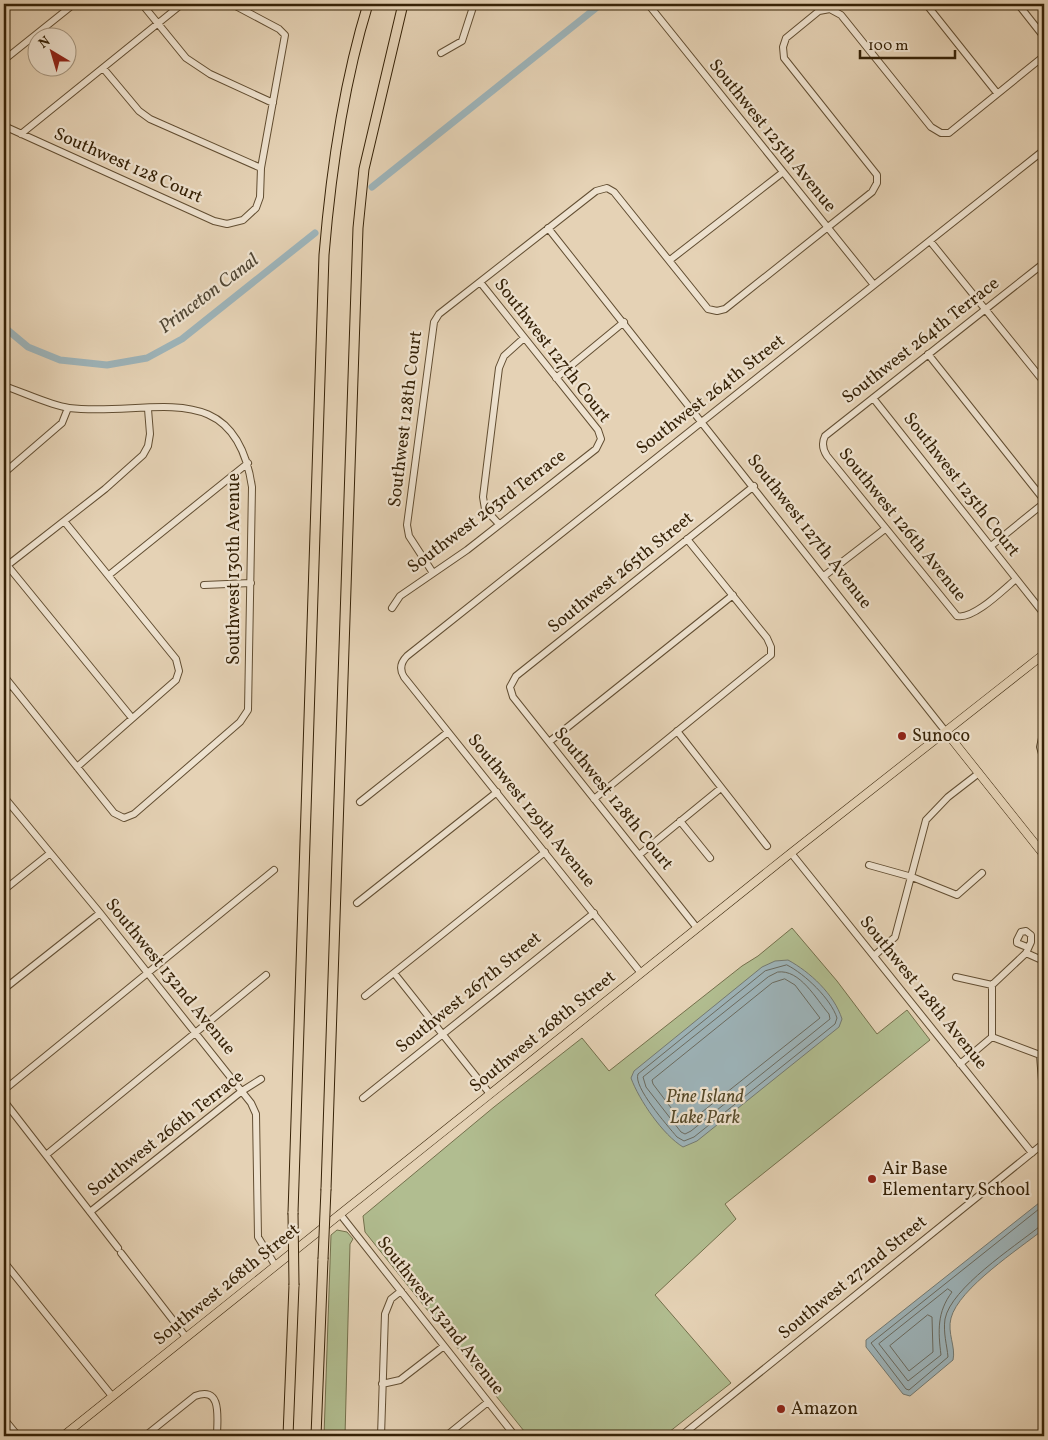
<svg xmlns="http://www.w3.org/2000/svg" width="1048" height="1440" font-family="Vollkorn,serif">
	<style>
		.green { fill: #b1bd90; stroke: #74704c }
		.water { fill: #9db4ba; stroke: #747a72 }
		.lines { fill: none; stroke-linecap: round; stroke-linejoin: round }
		.shore { stroke: #6a6b60; stroke-width: 1 }
		.canal { stroke: #9db4ba; stroke-width: 7 }
		.minor-casing { stroke: #624e32; stroke-width: 8 }
		.major-casing { stroke: #362207; stroke-width: 9 }
		.highway-casing { stroke: #362207; stroke-width: 11 }
		.minor { stroke: #eee2cf; stroke-width: 6 }
		.major { stroke: #e5d2b5; stroke-width: 8 }
		.highway { stroke: #e5d2b5; stroke-width: 9 }
		.highway-bridge-casing { stroke: #362207; stroke-width: 11; stroke-linecap: butt }
		.highway-bridge { stroke: #e5d2b5; stroke-width: 9 }
		.poi-dot { fill: #8f2418; stroke: #eee2cf; stroke-width: 2 }
		.labels { text-anchor: middle; dominant-baseline: central; stroke-width: 4.5; stroke-linejoin: round; paint-order: stroke }
		.street-label { font-size: 18px; fill: #362207; stroke: #eee2cf }
		.poi-label { font-size: 18px; fill: #362207; stroke: #eee2cf; text-anchor: start }
		.park-label { font-size: 18px; font-style: italic; fill: #554929; stroke: #eee2cf }
		.water-label { font-size: 19px; font-style: italic; fill: #504634; stroke: #eee2cf }
	</style>
	<rect width="100%" height="100%" fill="#e5d2b5"/>
	<filter id="stains"><feTurbulence type="fractalNoise" baseFrequency=".004" numOctaves="4"/><feColorMatrix values="0 0 0 0 .2 0 0 0 0 .09 0 0 0 0 .02 0 0 0 .5 -.17"/></filter>
	<radialGradient id="worn" r=".72"><stop offset=".6" stop-color="#630" stop-opacity="0"/><stop offset="1" stop-color="#630" stop-opacity=".3"/></radialGradient>
	<!-- green -->
	<path class="green" d="M792 928 837 981 877 1034 907 1010 930 1040 725 1204 736 1219 655 1295 731 1383 664 1436H528L365 1232 363 1216 494 1107 582 1038 609 1071 742 966 758 956Z
		M337 1230 347 1232 353 1239 350 1244 345 1436H324L331 1235Z"/>
	<!-- water -->
	<path class="water" d="M788 960C810 972 834 994 842 1019L839 1027 697 1141 683 1147C663 1135 639 1100 631 1078L634 1071 762 967 775 961Z
		M1044 1199V1229C1019 1249 959 1288 951 1318 947 1333 956 1347 953 1360L910 1396 903 1394 866 1347V1340Z"/>
	<g class="lines">
		<!-- shore -->
		<path class="shore" d="M787 965C805 974 831 999 837 1018L835 1024 694 1137 684 1141 677 1137C667 1125 633 1087 638 1074L765 971Z
			M778 972C800 969 816 999 829 1014L830 1019 691 1131 685 1134 681 1132 646 1087 643 1077 768 977Z
			M785 979 795 985 820 1018 687 1124 684 1125 653 1084 652 1080 772 983Z
			M1044 1205 871 1343 906 1389 909 1390 948 1357C947 1345 943 1333 945 1319 951 1288 1014 1247 1039 1227L1044 1225
			M948 1289 952 1292C937 1312 938 1331 941 1355L908 1381 879 1344Z
			M928 1315 932 1317 933 1352 909 1371 890 1346Z"/>
		<!-- canal -->
		<path class="canal" d="M372 187 601 4
			M4 327 28 347 60 360 107 365 147 358 182 339 315 233"/>
		<!-- minor casing -->
		<g class="minor-casing">
			<path id="minor" d="M142 4 186 58 210 74 273 103
				M648 4 874 285
				M926 4 997 93
				M1018 4 1044 37
				M4 8 9 4
				M441 53 462 41 474 4
				M4 60 74 4
				M103 68 139 111 150 119 261 168
				M4 126 214 221 227 224 243 220 256 208 260 197 261 168 285 35 279 29 232 4
				M21 134 182 4
				M548 228 946 732
				M930 241 1044 382
				M670 260 782 173
				M928 354 1044 500
				M556 378 624 322
				M4 386C23 392 49 405 69 408 147 418 235 372 252 487L248 710 240 722 134 814 124 818 114 813 4 676
				M873 398 1044 614
				M4 473 62 423 68 408
				M64 521 176 659 179 671 176 680 77 767
				M499 524 485 509 483 497 499 368 504 356 524 338
				M991 546 1044 503
				M7 565 132 718
				M4 568 105 489 143 455 148 446 150 434 148 409
				M433 573 409 536 407 525 434 322 439 314 596 191 607 188 614 192 708 309 717 311 725 309 872 192 877 183V175L784 58 783 47 786 38 819 11 830 9 841 15 931 127 941 133H949L1044 56
				M109 575 248 463
				M824 576 885 529
				M1016 579C1003 590 973 620 957 616L827 456C823 450 821 444 825 436L1044 263
				M204 585 251 583
				M392 608 400 596 467 550 596 449 601 439 598 430 480 282
				M4 690 10 685
				M1044 729 1040 747 1044 761
				M677 731 767 846
				M549 742 733 595
				M4 797 100 913 251 1103 256 1114 258 1237 275 1265
				M594 799 771 655V647L767 638 687 539
				M360 802 448 732
				M680 821 710 858
				M791 853 1032 1153
				M639 855 721 788
				M869 865 912 877 957 895 982 873
				M4 890 49 854
				M357 903 497 792
				M697 928 513 697 510 687 516 676 754 486
				M1027 947 1017 943V940L1021 932 1026 931 1031 935V942L1026 953 1044 961
				M874 956 895 937 926 820 948 797 979 773
				M394 973 490 1094
				M641 973 404 677C399 669 401 662 407 656L1044 150
				M956 977 992 985
				M4 989 100 913
				M365 996 545 852
				M992 1037 1040 1055
				M960 1064 992 1037V985L1026 953
				M1042 1081 1040 1055 1044 1052
				M4 1090 274 870
				M363 1098 594 913
				M4 1101 118 1248
				M46 1155 266 975
				M90 1212 242 1091 261 1079
				M340 1214 515 1436
				M121 1253 186 1337
				M4 1262 112 1396
				M382 1384 400 1380 444 1346
				M4 1419 18 1436
				M145 1436 195 1396C223 1385 217 1420 217 1436
				M381 1436 385 1314 391 1299 401 1291
				M446 1436 488 1402
				M681 1436 1044 1143"/>
		</g>
		<!-- major casing -->
		<g class="major-casing">
			<path id="major" d="M946 732 1044 855
				M63 1436 791 853 1044 654"/>
		</g>
		<!-- highway casing -->
		<g class="highway-casing">
			<path id="highway" d="M326 1189 358 228 364 169 403 4
				M293 1213 324 255C331 170 343 85 368 4
				M288 1436 294 1285
				M316 1436 323 1259"/>
		</g>
		<!-- minor -->
		<use href="#minor" class="minor"/>
		<!-- major -->
		<use href="#major" class="major"/>
		<!-- highway -->
		<use href="#highway" class="highway"/>
		<!-- highway-bridge casing -->
		<g class="highway-bridge-casing">
			<path id="highway-bridge" d="M293 1213 294 1285
				M323 1259 326 1189"/>
		</g>
		<!-- highway-bridge -->
		<use href="#highway-bridge" class="highway-bridge"/>
	</g>
	<!-- markers -->
	<g class="poi-dot">
		<circle cx="902" cy="736" r="5"/>
		<circle cx="872" cy="1179" r="5"/>
		<circle cx="781" cy="1409" r="5"/>
	</g>
	<g class="labels">
		<!-- street labels -->
		<g class="street-label">
			<text transform="translate(772 136) rotate(51)">Southwest 125th Avenue</text>
			<text transform="translate(128 166) rotate(24)">Southwest 128 Court</text>
			<text transform="translate(921 341) rotate(-38)">Southwest 264th Terrace</text>
			<text transform="translate(552 351) rotate(52)">Southwest 127th Court</text>
			<text transform="translate(711 395) rotate(-38)">Southwest 264th Street</text>
			<text transform="translate(406 419) rotate(-83)">Southwest 128th Court</text>
			<text transform="translate(961 485) rotate(52)">Southwest 125th Court</text>
			<text transform="translate(487 512) rotate(-37)">Southwest 263rd Terrace</text>
			<text transform="translate(902 525) rotate(51)">Southwest 126th Avenue</text>
			<text transform="translate(809 532) rotate(52)">Southwest 127th Avenue</text>
			<text transform="translate(234 569) rotate(-90)">Southwest 130th Avenue</text>
			<text transform="translate(621 573) rotate(-39)">Southwest 265th Street</text>
			<text transform="translate(613 799) rotate(51)">Southwest 128th Court</text>
			<text transform="translate(531 811) rotate(51)">Southwest 129th Avenue</text>
			<text transform="translate(170 977) rotate(51)">Southwest 132nd Avenue</text>
			<text transform="translate(469 993) rotate(-39)">Southwest 267th Street</text>
			<text transform="translate(923 993) rotate(51)">Southwest 128th Avenue</text>
			<text transform="translate(543 1032) rotate(-39)">Southwest 268th Street</text>
			<text transform="translate(166 1134) rotate(-38)">Southwest 266th Terrace</text>
			<text transform="translate(853 1278) rotate(-39)">Southwest 272nd Street</text>
			<text transform="translate(227 1285) rotate(-39)">Southwest 268th Street</text>
			<text transform="translate(440 1316) rotate(52)">Southwest 132nd Avenue</text>
		</g>
		<!-- poi labels -->
		<g class="poi-label">
			<text x="912" y="736">Sunoco</text>
			<text x="882" y="1169">Air Base<tspan x="882" dy="21">Elementary School</tspan></text>
			<text x="791" y="1409">Amazon</text>
		</g>
		<!-- park labels -->
		<g class="park-label">
			<text x="705" y="1097">Pine Island<tspan x="705" dy="21">Lake Park</tspan></text>
		</g>
		<!-- water labels -->
		<g class="water-label">
			<text transform="translate(209 294) rotate(-37)">Princeton Canal</text>
		</g>
	</g>
	<!-- margin -->
	<rect width="1048" height="1440" fill="none" stroke="#e5d2b5" stroke-width="20"/>
	<rect x="5" y="5" width="1038" height="1430" fill="none" stroke="#362207" stroke-width="2.5"/>
	<rect x="10" y="10" width="1028" height="1420" fill="none" stroke="#362207"/>
	<!-- north arrow -->
	<g transform="translate(52 52) rotate(322)"><circle r="24" fill="#eee2cf" stroke="#a4957f"/>
	<path d="M0-4L9 19L0 12L-9 19Z" fill="#8f2418"/>
	<text y="-8" font-size="14" font-weight="bold" text-anchor="middle" fill="#362207">N</text>
	</g>
	<!-- scale -->
	<path d="M860 50v8h95v-8" fill="none" stroke="#362207" stroke-width="2.5"/>
	<text x="868" y="50" font-size="15" fill="#362207" stroke="#eee2cf" stroke-width="4" paint-order="stroke">100 m</text>
	<rect width="100%" height="100%" filter="url(#stains)"/>
	<rect width="100%" height="100%" fill="url(#worn)"/>
</svg>
